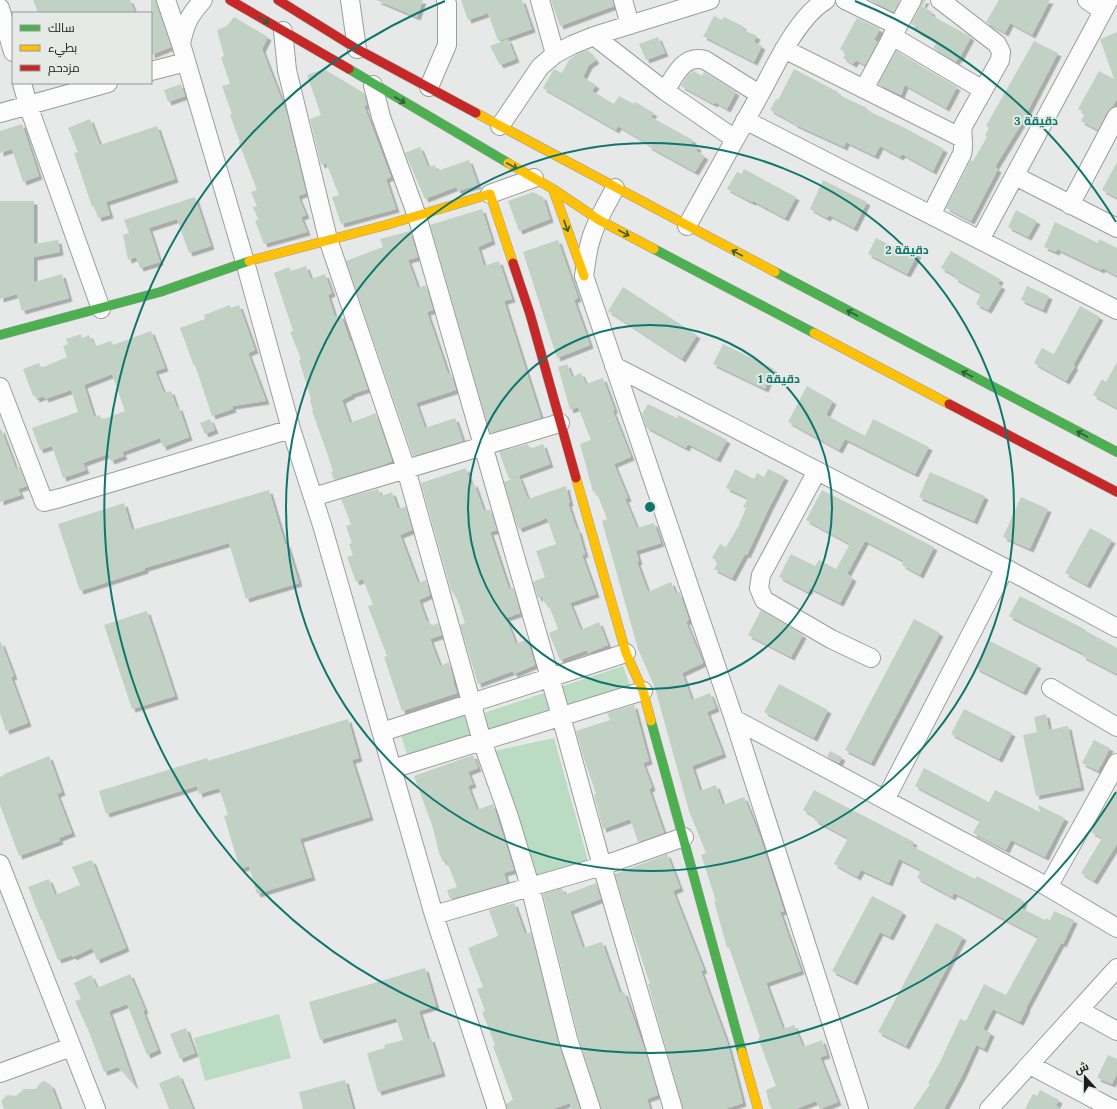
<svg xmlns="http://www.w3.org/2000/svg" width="1117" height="1109" font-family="Lora,Cairo,serif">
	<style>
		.green { fill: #bbdcc2 }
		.building { fill: #c1d2c5; fill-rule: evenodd; filter: url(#shadow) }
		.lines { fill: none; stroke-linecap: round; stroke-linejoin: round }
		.street-casing { stroke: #9b9e9c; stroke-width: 20 }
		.fast-casing { stroke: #9b9e9c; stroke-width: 10 }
		.slow-casing { stroke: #9b9e9c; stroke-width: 10 }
		.jam-casing { stroke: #9b9e9c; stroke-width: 10 }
		.street { stroke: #fbfcfb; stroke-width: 18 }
		.fast { stroke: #4caf50; stroke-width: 9 }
		.slow { stroke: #ffc107; stroke-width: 9 }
		.jam { stroke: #c62828; stroke-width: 9 }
		.oneway { stroke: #315e33 }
		.ring { fill: none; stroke: #0f766e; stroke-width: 2 }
		.centre { fill: #0f766e; stroke: #e5eae6; stroke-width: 2 }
		.ring-label { font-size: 12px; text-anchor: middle; font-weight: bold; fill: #0f766e; stroke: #e5eae6; stroke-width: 4; stroke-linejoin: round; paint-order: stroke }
	</style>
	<defs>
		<filter id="shadow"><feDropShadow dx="3.5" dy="3.5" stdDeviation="0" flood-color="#0004"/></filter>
	</defs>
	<rect width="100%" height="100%" fill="#e6e9e7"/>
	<!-- green -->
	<path class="green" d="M623 666 632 691 568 712 560 687Z
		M544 693 552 718 489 739 481 714Z
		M464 714 473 739 409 760 401 736Z
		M554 738 589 864 533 882 494 751Z
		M279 1014 291 1058 205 1081 194 1038Z"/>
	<!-- building -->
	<path class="building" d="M33 0H130L135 13H38Z
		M151 0H156L171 47 151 55Z
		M376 0H423L417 17Z
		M461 0H522L532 29 498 41 488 13 468 20Z
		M551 0H613L614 6 560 26Z
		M869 0H900L894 12Z
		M922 0H926L922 6 932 12 931 15 971 37 959 59 958 58 956 62 933 48 937 42 917 31 919 28 911 24 921 5Z
		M999 0H1050L1032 35 1010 23 1005 33 986 22Z
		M714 16 722 20 724 17 743 26 742 29 757 36 754 42 762 46 754 62 705 37H703Z
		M234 17 268 37 262 49 287 114 306 193 298 196 306 215 301 217 307 232 264 244 255 221 258 219 253 207 257 206 251 192 257 190 239 143 240 142 230 115 232 114 222 86 230 84 221 57 224 56 217 30 227 26Z
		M857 18 880 29 874 40 878 42 865 65 856 60 853 64 843 58 846 53 840 49Z
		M1117 32V99L1112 107 1108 111 1098 130 1081 121 1085 113 1078 109 1099 71 1114 79 1100 39Z
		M658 37 665 53 646 60 639 44Z
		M508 39 516 59 500 65 490 46Z
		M1034 41 1058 53 1020 126 995 167 998 169 971 221 946 208 971 160 973 161 987 137 985 135 989 128 986 126Z
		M588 50 596 60 589 65 583 77 596 85 592 91 614 104 619 96 634 104 635 102 654 113 651 117 693 140 691 143 698 147 696 151 705 156 695 172 648 146 649 144 618 126 616 130 543 88 554 69 562 73 569 60 577 54Z
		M896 51 957 87 946 108 905 85 901 95 878 84Z
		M324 69 364 93 367 105 364 106 391 177 386 179 396 209 341 224 332 197 339 195 326 163 321 165 310 119 321 115 307 75Z
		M794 69 838 92 837 94 867 108 866 110 903 127 944 149 933 171 902 154 900 157 880 146 875 156 846 142 844 147 794 124V123L770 110 776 99 778 100Z
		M694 71 702 76 704 72 736 92 727 109 715 102 714 104 681 86 688 75Z
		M181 84 185 96 168 102 164 90Z
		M90 119 100 145 157 126 175 179 106 202 110 215 98 218 94 206 92 207 74 153 78 152 68 128Z
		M22 124 39 176 23 182 12 149 0 153V131Z
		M420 147 428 167 435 165 437 171 469 160 478 185 458 191 456 187 425 199 405 153Z
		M1117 162V198L1102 190Z
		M744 169 796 197 785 218 753 201 752 202 727 189 737 172 742 174Z
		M823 180 867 202 854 228 829 215 827 218 810 209Z
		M533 192 543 197 550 219 519 231 508 201Z
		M195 197 211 246 189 253 177 219 149 228 160 262 140 268 136 257 128 260 123 235 129 233 124 220Z
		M0 201H34V244L58 240 60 252 34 257V282L62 274 69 298 22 311 17 294 0 299Z
		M482 209 492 241 478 247 484 266 499 261 512 299 504 301 541 418 490 433 430 225Z
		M1016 210 1037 221 1028 237 1008 227Z
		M1055 222 1098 243 1099 239 1117 248V276L1102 268 1101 270 1090 265 1057 249 1056 252 1044 247Z
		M410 231 418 257 408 260 418 288 426 285 433 310 427 312 448 374 451 373 456 390 416 403 425 428 455 418 463 441 413 456 346 261 383 247 380 239Z
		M876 238 899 250 901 246 918 254 907 274 868 254Z
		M558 240 578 298 574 300 590 345 557 358 523 252Z
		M951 251 1000 279 998 284 1002 286 988 310 976 304 981 293 954 278 956 276 941 268Z
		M306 266 311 279 325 274 332 293 328 295 335 317 341 315 350 341H351L368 389 352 394V395L342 400 350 423 376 413 392 461 383 465 334 480 331 472 333 471 328 456 312 411H313L310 400 311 399 299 360 301 359 290 332 293 331 274 273 289 267 291 271Z
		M1027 286 1049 296 1043 310 1021 300Z
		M623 287 697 335 682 359 608 311Z
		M230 305 231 308 239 305 255 350 248 353 266 401 232 406 233 409 212 416 195 365 194 366 180 328 205 319 204 315Z
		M1080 306 1100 317 1073 365 1075 366 1066 381 1034 363 1042 348 1054 354Z
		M151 331 165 368 155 371 164 393 171 391 177 408 179 407 189 437 163 447 160 438 122 452 124 456 111 461 108 454 83 463 86 470 63 478 52 446 40 450 32 428 78 412 71 390 45 399 44 396 36 399 35 396H33L23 369 39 363 41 368 67 357 63 346 68 344 66 339 81 334 82 338 89 335 93 343 95 342 96 346 111 341 113 345ZM112 374 125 411 101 420 100 415 94 417 84 385Z
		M723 344 774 369 765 389 713 364Z
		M1117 362V408L1093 395 1102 379 1106 382Z
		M567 364 572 377 581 373 586 384 603 378 615 411 612 409 631 457 614 464 628 498 625 499 637 528 654 523 661 543 636 551 639 561 637 562 648 592 671 582 676 594 680 592 681 596 689 620 686 622 703 663 682 673 692 700 710 693 716 708 707 712 723 754 692 766 700 791 716 785 723 805 744 797 760 837 784 911 780 912 801 971 766 983 783 1029 794 1025 803 1047 822 1040 827 1055 820 1057 838 1102 820 1109 816 1101 796 1109H772L769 1103 766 1090 776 1086 758 1038 760 1037 729 947 727 948 714 901H716L701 855 706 853 689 811 655 688 638 649 602 521 607 519 596 491 593 492 580 444 591 440 578 407 570 410 558 367Z
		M807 386 833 401 826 415 865 436 873 419 929 447 915 474 845 439 839 450 788 422Z
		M648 404 677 418 678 415 727 440 717 459 688 444 686 448 646 427 642 414Z
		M210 419 215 430 205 434 200 423Z
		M0 429H1L16 469 20 467 27 486 18 489 21 495 0 502Z
		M528 444 530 449 543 444 550 464 509 479 499 452Z
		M466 468 471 485 474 483 484 511 490 509 497 530 490 532 509 589 513 588 514 589 520 613 506 618 516 644 527 639 535 665 514 674 513 671 478 684 460 625 465 623 457 599 451 590 421 483Z
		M735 469 754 479 757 473 764 477 768 469 785 477 768 510 747 555 745 554 732 578 714 569 718 561 712 558 720 544 726 547 738 527 746 508 743 507 748 498 726 488Z
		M930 472 985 496 974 521 919 497Z
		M519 476 528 499 566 486 570 503H568L577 530 578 529 585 554 582 555 596 594 570 603 581 630 599 622 608 645 588 653 587 650 560 660 549 633 558 629 548 603 545 604 542 596 538 598 533 582 545 577 536 551 556 544 547 518 519 529 516 523 504 482Z
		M378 489 381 496 392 492 398 509 406 506 412 530 400 535 418 583 426 580 430 595 419 600 427 622 429 621 431 626 438 623 442 635 430 639 440 666 449 662 454 681 453 682 457 693 402 711 384 657 387 656 368 606 373 605 363 579 356 582 347 557 353 555 349 544 352 543 346 526 351 524 341 499Z
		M269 490 285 544H287L299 583 246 599 229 543 145 568V570L80 591 58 524 124 503 132 530Z
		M822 490 934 547 920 575 902 565 904 561 865 541 847 574 853 578 840 603 810 588 808 592 779 577 791 554 815 566 819 560 836 569 850 544 806 520Z
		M1021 497 1048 509 1030 549 1003 537Z
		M1090 528 1112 540 1087 585 1065 573Z
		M1020 596 1086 630V631L1117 648V674L1082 656 1084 654 1009 616Z
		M761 610 803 635 791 657 748 635Z
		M147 611 175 696 132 709 104 625Z
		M914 619 940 633 871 763 845 750Z
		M990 641 1038 665 1023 692 976 668Z
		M0 642H1L14 676 11 677 28 723 6 731 0 713Z
		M779 684 828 710 814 738 764 712Z
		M634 705 649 761 643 763 652 787 649 789 664 833 638 842 630 819 603 829 594 795 596 794 584 759 576 731 610 720 607 713Z
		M964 709 1012 733 999 759 951 734Z
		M1046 714 1049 730 1068 726 1081 787 1036 796 1023 735 1037 732 1034 717Z
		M348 719 359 758 352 760 370 817 300 839 312 877 257 894 249 866 240 869 224 816 228 815 219 788 199 794 197 786 106 814 99 791 207 758 208 761Z
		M1094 740 1110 748 1098 771 1082 763Z
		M830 751 842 757 839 763 827 757Z
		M473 755 478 768 468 772 473 784 468 786 477 810 493 804 514 870 504 873 507 883 450 899 447 890 457 887 446 860 443 862 439 853 433 828 414 776Z
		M49 756 62 792 57 794 72 833 59 838 60 841 19 856 0 805V777L4 775V774Z
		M924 768 989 802 995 790 1040 812 1038 805 1065 818 1045 857 1011 840 1006 850 973 833 980 820 915 786Z
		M1117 789V844L1094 881 1081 873 1102 838 1091 832 1104 808 1106 810Z
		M814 790 914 842 912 846 975 879 977 876 1024 901 1021 908 1045 920 1046 918 1050 920 1054 911 1074 920 1063 944 1061 943 1026 1008H1027L1020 1022 993 1009 983 1029 991 1033 984 1049 976 1045 962 1076 944 1109H913L930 1084 928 1083 939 1064 960 1019 966 1021 984 984 1006 995 1038 937 954 893 952 897 917 878 921 870 899 859 889 883 861 870 857 877 834 864 848 838 814 820 816 817 803 810Z
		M667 854 680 888 673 891 704 970 701 971 728 1045 743 1103 725 1109H683L648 984H650L630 924 615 874Z
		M92 860 126 948 97 960 92 948 73 957 72 955 58 960 42 920H41L28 887 49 879 55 895 80 885 72 867Z
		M596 883 601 899 570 911 583 948 602 942 620 993 624 992 646 1053 658 1095 647 1099 650 1109H601L578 1036 543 894 562 888 565 895Z
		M872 896 903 912 890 937 880 932 854 982 832 971Z
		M514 903 525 934 531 932 558 1042 580 1109H571L570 1103 553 1109H507L506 1104 513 1100 493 1046 495 1045 482 1012 485 1011 477 989 483 987 468 948 498 936 489 910Z
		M936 923 963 937 906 1046 878 1032Z
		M425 968 436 1006 419 1011 428 1040 431 1038 442 1073 378 1092 367 1053 385 1048 384 1045 403 1040 396 1018 320 1040 309 1002Z
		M130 974 145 1010 143 1011 158 1050 147 1055 127 1004 109 1011 135 1086 118 1067 104 1072 89 1032 75 1001 81 999 74 983 91 975 97 988Z
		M186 1028 195 1053 180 1059 170 1034Z
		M1108 1055 1117 1059V1074L1112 1084 1097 1078Z
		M179 1075 193 1109H169L159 1083Z
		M345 1080 353 1109H303L299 1092Z
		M44 1081 51 1085 60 1109H4L1 1101 7 1095 16 1096 24 1089H36L40 1083Z
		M1040 1090 1059 1100 1056 1106 1061 1109H1025L1033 1094 1037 1096Z"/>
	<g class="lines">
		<!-- street casing -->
		<g class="street-casing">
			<path id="street" d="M166 0 181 44
				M203 0C189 16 185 23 181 44L245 262 291 429 322 525 434 915 497 1109
				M350 0 357 49
				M540 0 555 54
				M623 0 630 25
				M845 0 898 26
				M1087 0 1103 11
				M0 8 13 52
				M283 31 287 70 328 239 406 469 482 741 508 814 530 886 568 1039 591 1109
				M594 36 665 91 735 139
				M892 36 983 90
				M784 49 962 138
				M151 71 186 62
				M22 83 28 105 101 309
				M373 85 381 117 417 216 561 716 602 866 673 1109
				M429 87 447 45V4L446 0
				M864 89 912 0
				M665 91C675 76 683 54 705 60L759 94
				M0 113 108 83
				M745 120 1117 310
				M500 126 540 67 555 54 572 45 594 36 710 0
				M1015 176 1117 228
				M615 188C607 204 596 221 591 239 587 251 586 264 584 276L734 719 859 1109
				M490 194 534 178
				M1070 205 1117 116
				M931 215 962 154C965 145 961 135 963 126L1000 60 1001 52 997 44 940 0
				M687 226C711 183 735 139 759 96 775 67 797 17 826 0
				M980 240 1109 0
				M614 366 1005 568 1117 628
				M0 387 44 502 60 498 291 429
				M817 471 761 575 759 588 764 600 831 639 871 658
				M313 497 560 423
				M1051 688 1117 727
				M734 719 1048 887 1117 928
				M382 732 626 653
				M392 769 643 691
				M885 800 1005 568
				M0 864 96 1109
				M1048 887 1117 763
				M434 915 602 866 684 837
				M1079 1010 1117 1031
				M1030 1065 1113 1109
				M0 1073 71 1047
				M989 1109 1117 968"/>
		</g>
		<!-- fast casing -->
		<g class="fast-casing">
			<path id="fast" d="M349 69 508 163
				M654 249 814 333
				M775 272 1117 452
				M0 335 160 292 249 261
				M651 721 742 1052"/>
		</g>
		<!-- slow casing -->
		<g class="slow-casing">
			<path id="slow" d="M476 113 775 272
				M508 163 553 189 599 220 654 249
				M553 189 584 276
				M249 261 386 225 490 194 513 263
				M814 333 949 404
				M576 478 626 653 643 691 651 721
				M742 1052 758 1109"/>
		</g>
		<!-- jam casing -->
		<g class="jam-casing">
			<path id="jam" d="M230 0 349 69
				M278 0 357 49 476 113
				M513 263 530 314 576 478
				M949 404 1117 492"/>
		</g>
		<!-- street -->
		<use href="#street" class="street"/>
		<!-- fast -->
		<use href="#fast" class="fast"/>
		<!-- slow -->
		<use href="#slow" class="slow"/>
		<!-- jam -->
		<use href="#jam" class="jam"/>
	</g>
	<!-- one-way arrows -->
	<defs><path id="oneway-shaft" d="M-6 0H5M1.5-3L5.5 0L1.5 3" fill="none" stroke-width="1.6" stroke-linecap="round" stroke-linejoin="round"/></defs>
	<g class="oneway">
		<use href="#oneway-shaft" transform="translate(264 20) rotate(31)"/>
		<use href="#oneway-shaft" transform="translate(400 100) rotate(30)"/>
		<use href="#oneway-shaft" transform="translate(512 166) rotate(30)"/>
		<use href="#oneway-shaft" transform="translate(566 226) rotate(70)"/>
		<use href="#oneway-shaft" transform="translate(624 233) rotate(28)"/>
		<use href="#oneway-shaft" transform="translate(737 253) rotate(-152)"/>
		<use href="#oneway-shaft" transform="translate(852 313) rotate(-152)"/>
		<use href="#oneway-shaft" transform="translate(967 374) rotate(-152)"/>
		<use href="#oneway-shaft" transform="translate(1082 434) rotate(-152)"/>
	</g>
	<!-- distance rings -->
	<g class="ring">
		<circle cx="650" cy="507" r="182"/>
		<circle cx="650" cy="507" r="364"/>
		<path d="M1116 792A546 546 0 1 1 445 1M855 1A546 546 0 0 1 1116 222"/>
	</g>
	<circle cx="650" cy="507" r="6" class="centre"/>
	<g class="ring-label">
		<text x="1036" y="125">3 دقيقة</text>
		<text x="907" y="254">2 دقيقة</text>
		<text x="779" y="383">1 دقيقة</text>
	</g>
	<!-- legend -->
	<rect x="12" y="12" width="140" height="72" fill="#e5eae6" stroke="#949895"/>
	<rect x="20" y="25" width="20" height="6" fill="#4caf50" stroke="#949895"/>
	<text x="48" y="32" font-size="12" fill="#1b1c1b">سالك</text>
	<rect x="20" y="45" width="20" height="6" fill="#ffc107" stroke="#949895"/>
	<text x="48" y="52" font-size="12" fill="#1b1c1b">بطيء</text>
	<rect x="20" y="65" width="20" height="6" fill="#c62828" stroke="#949895"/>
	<text x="48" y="72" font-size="12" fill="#1b1c1b">مزدحم</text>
	<!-- north arrow -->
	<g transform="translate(1085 1077) rotate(339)" stroke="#e5eae6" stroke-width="3" paint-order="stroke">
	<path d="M0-3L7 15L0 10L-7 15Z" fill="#1b1c1b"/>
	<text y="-6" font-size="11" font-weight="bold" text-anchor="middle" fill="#1b1c1b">ش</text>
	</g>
</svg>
